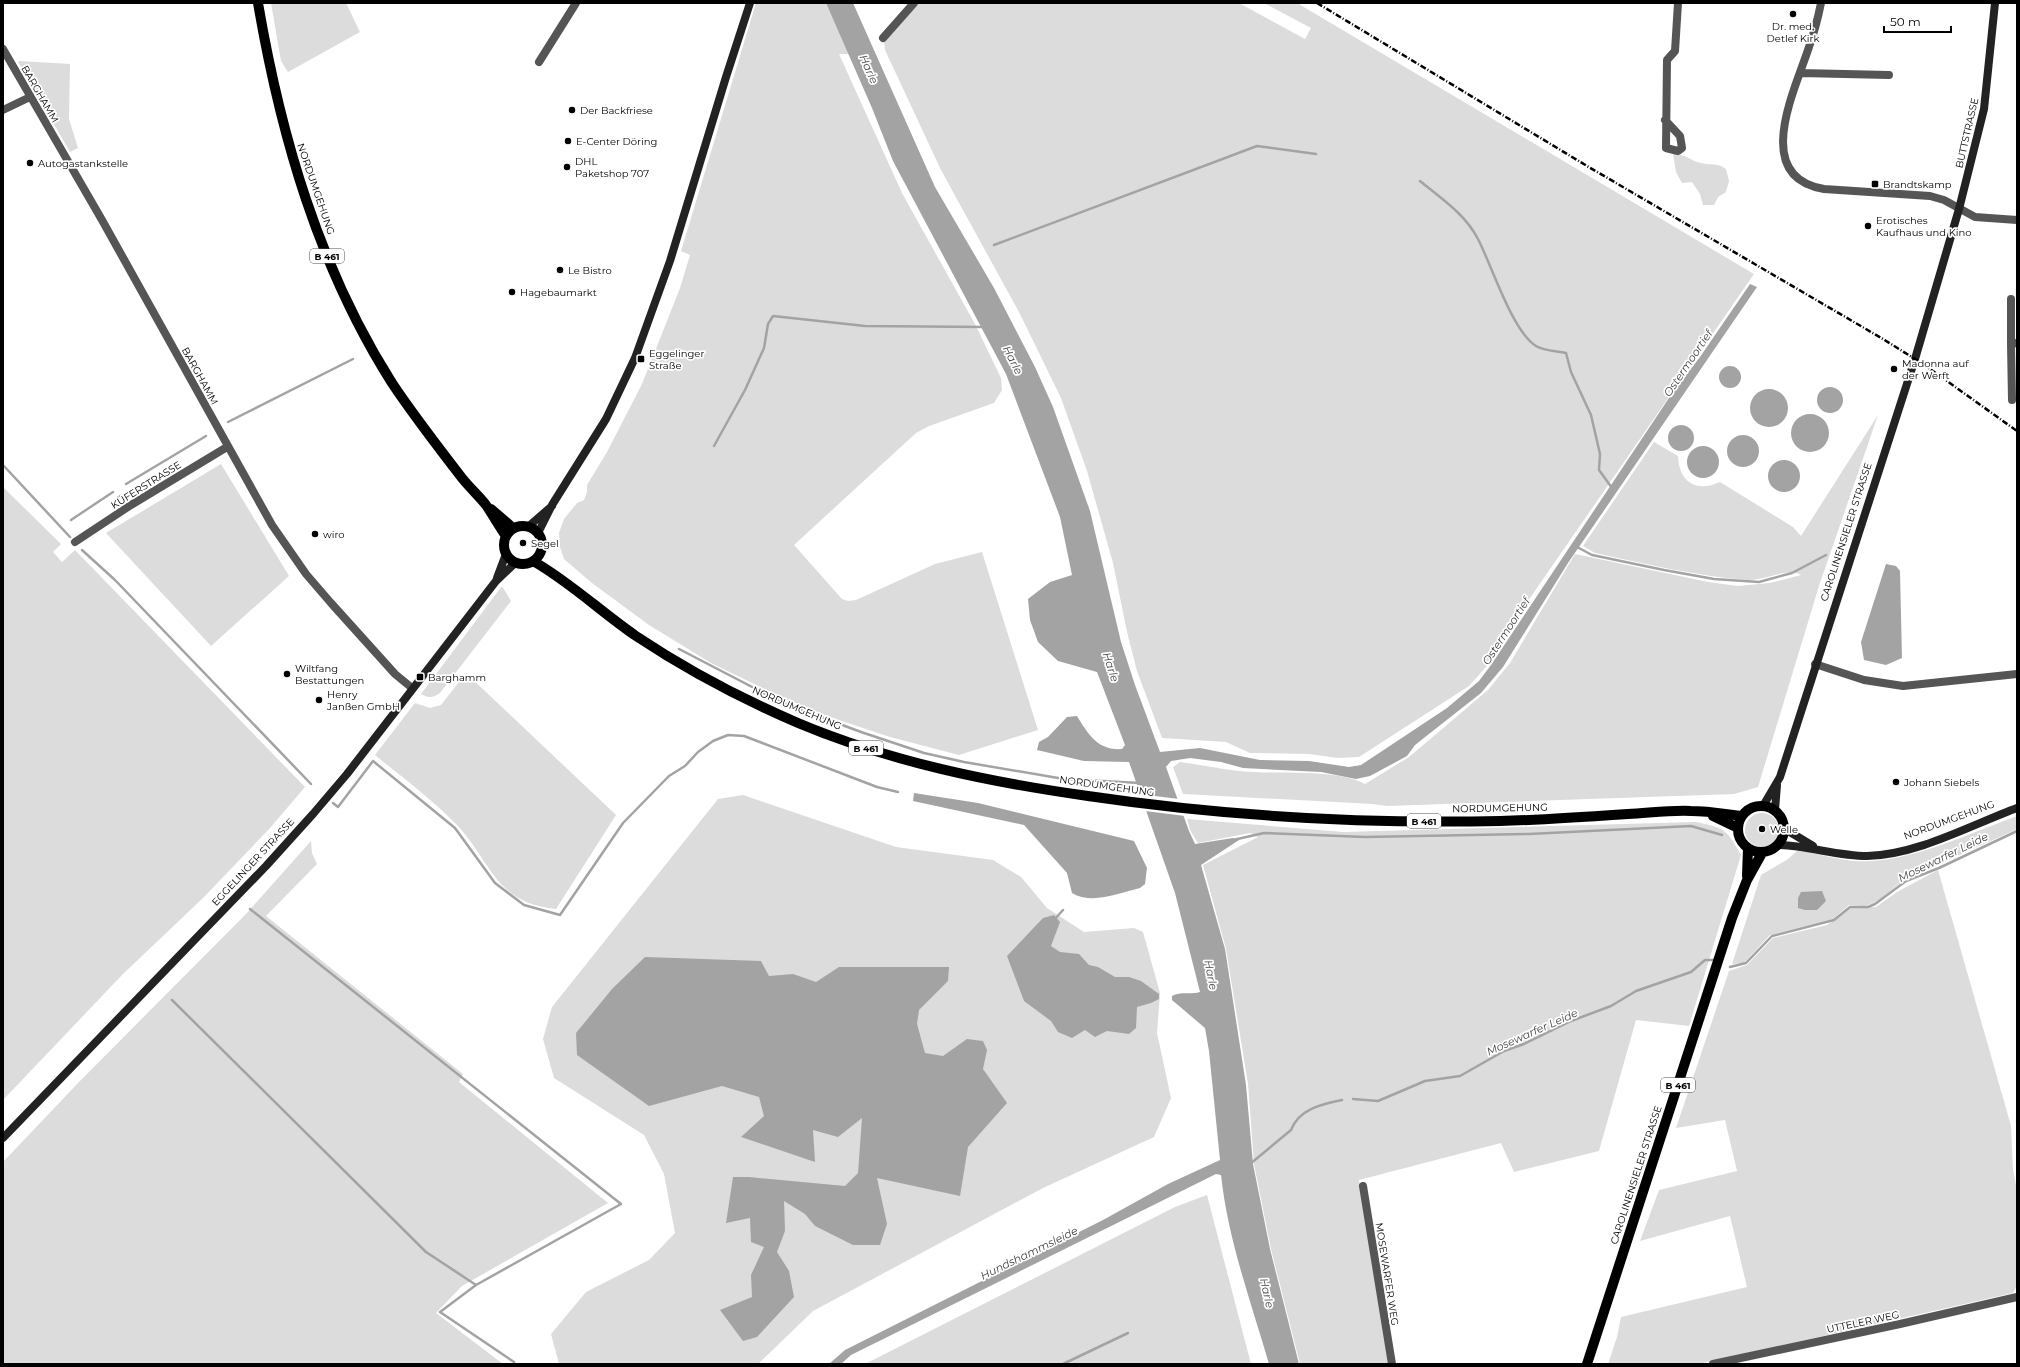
<svg xmlns="http://www.w3.org/2000/svg" width="2020" height="1367" font-family="Montserrat,sans-serif">
	<style>
		.green { fill: #dcdcdc }
		.water { fill: #a3a3a3 }
		.pier { fill: #fff }
		.lines { fill: none; stroke-linecap: round; stroke-linejoin: round }
		.stream { stroke: #a3a3a3; stroke-width: 2.5 }
		.street { stroke: #555; stroke-width: 8 }
		.secondary { stroke: #222; stroke-width: 8 }
		.primary { stroke: #000; stroke-width: 10 }
		.rail { stroke: #000; stroke-width: 2.5; stroke-dasharray: 6 2 1 2; stroke-linecap: butt }
		.poi-dot { fill: #000; stroke: #fff; stroke-width: 1.5 }
		.labels { text-anchor: middle; dominant-baseline: central; stroke-width: 3.5; stroke-linejoin: round; paint-order: stroke }
		.shield { fill: #fff; stroke: #4c4c4c; stroke-width: 1 }
		.shield-label { font-size: 9px; font-weight: bold; fill: #000 }
		.poi-label { font-size: 10px; fill: #000; stroke: #fff; text-anchor: start }
		.street-label { font-size: 10px; fill: #000; stroke: #fff }
		.water-label { font-size: 11px; font-style: italic; fill: #444; stroke: #fff }
	</style>
	<rect width="100%" height="100%" fill="#fff"/>
	<!-- green -->
	<path class="green" d="M271 3H346L360 32 288 72 281 61Z
		M756 3H826L849 54H839L902 193 975 324 1001 378 1002 390 994 403 929 426 916 433 794 545 842 599 848 601 856 600 935 564 982 552 1038 730 959 755 890 737 827 716 777 695 711 663 649 625 592 583 564 559 560 547 559 533 564 519 577 503 584 500 587 492V485L607 452 642 384 680 288 690 255 681 251Z
		M919 3H1239L1305 39 1311 28 1264 3H1297L1754 274 1530 598 1493 659 1469 686 1359 757 1338 758 1309 754 1250 753 1226 742 1162 738 1137 671 1127 632 1113 563 1087 471 1061 398 1020 314 941 170 885 50 884 41Z
		M20 61 70 64 69 119 78 148 70 152 18 62Z
		M1673 154C1687 154 1690 161 1701 163 1712 166 1716 162 1726 169L1729 181 1726 192 1718 197 1714 205H1703L1700 194 1692 182 1682 183 1676 172Z
		M1878 415 1819 586 1758 787 1734 794 1387 806 1372 804 1183 794 1173 767 1180 762C1204 765 1229 771 1253 772 1286 774 1336 769 1365 784L1409 757 1488 690 1510 663 1575 554 1708 582 1738 586 1770 583 1801 575C1786 567 1765 581 1748 580 1696 576 1646 564 1595 553L1583 546 1654 442 1678 456C1679 482 1696 493 1720 482L1793 527 1801 536Z
		M221 464 289 576 211 646 106 533Z
		M3 487 61 544 53 552 62 562 75 550 305 787 270 828 203 898 123 974 3 1100Z
		M502 586 511 601 440 693C433 698 428 698 421 694Z
		M466 673 616 815 556 909C496 904 491 862 458 826 433 800 403 778 375 755L415 703 430 708 441 705Z
		M743 795 896 847 993 860 1021 877 1047 908 1084 932 1134 928 1143 932 1160 993 1157 1033 1171 1098 1154 1137 1043 1188 813 1311 758 1364H559L551 1334 586 1292 649 1260 675 1233 664 1174 644 1135 554 1078 543 1039 552 1007 718 799Z
		M1745 830a17 17 0 1 1 34 0a17 17 0 1 1-34 0Z
		M2017 816V829L1905 880C1892 887 1883 900 1868 905 1863 907 1855 905 1849 905L1833 919 1770 935 1744 963 1732 964 1761 875 1788 859 1798 850C1816 853 1836 860 1855 861 1905 865 1970 833 2017 816Z
		M1187 819 1343 832 1695 822C1726 828 1726 829 1741 855L1689 1026 1636 1020 1599 1151 1514 1172 1501 1143 1359 1180 1389 1364H1300L1271 1249 1254 1164 1248 1084 1226 949 1203 865 1258 837 1250 833 1198 843 1190 830Z
		M311 841 312 853 317 864 266 916 463 1074 459 1082 608 1203 462 1286 436 1313 503 1364H3V1162L79 1082 246 914Z
		M1938 870 2011 1126 2013 1170 2017 1190V1285L2013 1293 1699 1364H1608L1617 1337 1621 1317 1747 1287 1730 1216 1640 1241 1659 1190 1737 1171 1725 1120 1676 1128 1729 971 1747 965 1773 938 1827 925 1851 908 1876 907 1897 892Z
		M1207 1195 1251 1364H865L1175 1207Z"/>
	<!-- water -->
	<path class="water" d="M826 3H853L935 187 994 288 1035 367 1053 407 1090 511 1121 642 1135 685 1160 752 1200 748 1260 760 1309 761 1349 767 1361 765 1447 708 1479 681 1491 665 1673 392 1700 357 1750 284 1757 287 1568 563 1503 667 1481 693 1415 745 1407 756 1370 776 1356 779 1321 772 1243 768 1221 762 1190 758 1171 761 1166 767 1189 831 1195 844 1233 838 1239 840 1201 865 1225 949 1246 1085 1253 1164 1270 1249 1299 1364H1269C1251 1302 1228 1240 1221 1175L1216 1174 851 1355 841 1364H829L845 1350 1103 1220 1168 1184 1220 1160 1209 1051 1205 1028 1172 1000V996C1181 991 1190 995 1200 992L1175 893 1129 762 1084 761 1037 750 1039 742 1048 737 1067 717 1077 716C1088 734 1098 751 1122 749L1125 745 1097 672 1058 661 1038 642 1030 620 1028 599 1050 582 1072 575 1060 517 1006 374 893 161 872 108Z
		M1719 377a11 11 0 1 1 22 0a11 11 0 1 1-22 0Z
		M1817 400a13 13 0 1 1 26 0a13 13 0 1 1-26 0Z
		M1750 408a19 19 0 1 1 38 0a19 19 0 1 1-38 0Z
		M1791 433a19 19 0 1 1 38 0a19 19 0 1 1-38 0Z
		M1668 438a13 13 0 1 1 26 0a13 13 0 1 1-26 0Z
		M1727 451a16 16 0 1 1 32 0a16 16 0 1 1-32 0Z
		M1687 462a16 16 0 1 1 32 0a16 16 0 1 1-32 0Z
		M1768 476a16 16 0 1 1 32 0a16 16 0 1 1-32 0Z
		M1886 564 1896 566 1900 571 1902 658 1886 665 1864 660 1861 642Z
		M914 793 978 803 1134 841 1147 868 1145 884 1140 888C1119 893 1092 905 1072 893L1067 873 1024 825 913 801Z
		M1822 891 1826 901 1817 910H1805L1798 908V898L1801 892Z
		M1054 915 1060 922 1051 946 1060 952 1079 954 1089 965 1098 967 1115 977H1129L1141 981 1159 994V999L1151 1003 1137 1007 1136 1028 1129 1034 1107 1031 1095 1037 1085 1030 1072 1038 1058 1032 1051 1021 1024 1001 1007 956 1043 918Z
		M645 957 761 961 769 976 793 974 816 982 839 967H949L948 981 919 1010 917 1024 925 1053 943 1056 967 1039 983 1041 987 1050 983 1069 1007 1103 968 1147 960 1196 877 1178 887 1224 880 1245H853L815 1226 805 1214 784 1201 785 1231 777 1252 789 1271 794 1297 757 1337 743 1341 720 1310 752 1297 751 1275 764 1247 751 1242 750 1218 726 1223 733 1177H749L845 1186 858 1173 862 1118 838 1137 813 1130 815 1162 741 1137 764 1116 759 1097 722 1086 649 1106 577 1055 576 1033 612 989Z"/>
	<!-- pier -->
	<path class="pier" d="M1139 794 1179 799 1185 816 1145 811Z"/>
	<g class="lines">
		<!-- stream -->
		<path class="stream" d="M1420 181C1442 199 1465 214 1478 239 1492 266 1512 331 1536 346 1544 351 1557 351 1566 353L1571 372 1591 415 1600 454 1599 470 1612 488
			M994 245 1257 146 1316 154
			M228 422 353 359
			M714 446 745 390 764 348 768 324 773 316 865 326 985 327
			M3 465 70 537
			M126 484 206 436
			M71 520 113 492
			M1577 547 1592 555 1664 570 1714 579 1759 582 1792 573 1826 555
			M82 550 115 580 311 784
			M679 649 781 702 861 732 924 753 964 762 1064 779 1140 783
			M333 803 338 807 373 761 455 828 495 883 524 905 560 915 623 823 669 776 685 766 698 752 713 741 728 735 744 736 877 787 898 792
			M1233 840 1264 833 1365 837 1529 834 1691 826 1722 835
			M250 909 621 1204 476 1285 440 1312 514 1362V1364
			M1054 920 1063 910
			M1730 967 1746 963 1772 936 1834 920 1850 907H1868L1875 904 1906 881 1939 868 2017 831
			M172 1000 426 1252 476 1285
			M1353 1099 1378 1101 1425 1081 1460 1076 1504 1051 1524 1044 1571 1021 1611 1006 1636 991 1691 972 1705 960H1713
			M1250 1164 1291 1130C1299 1109 1322 1104 1342 1100
			M1063 1364 1128 1333"/>
		<!-- street -->
		<path class="street" d="M1821 3C1818 18 1814 33 1809 47 1795 90 1751 177 1824 189L1930 196 1944 200 1975 217 2017 220
			M883 38 914 3
			M3 49 102 220 272 525 306 574 331 603 395 674 412 688
			M539 62 576 3
			M1800 73 1889 75
			M3 110 30 97
			M1665 120 1680 136 1682 148 1678 151 1666 148 1667 60 1675 51 1678 3
			M2011 344V299
			M2012 400 2011 344 2017 343
			M75 542 131 505 227 447
			M1815 664 1864 680 1903 686 2017 674
			M1363 1186 1392 1364
			M1713 1364 1900 1324 2017 1297"/>
		<!-- secondary -->
		<path class="secondary" d="M529 526 552 506
			M538 533 552 505 606 419 635 358 670 261 726 77 750 3
			M497 578 506 554
			M1763 806 1780 777 1915 359 1959 209 1984 109 1995 3
			M1775 810 1777 785
			M1785 829 1813 846
			M1780 845C1809 846 1838 856 1867 856 1917 855 1971 825 2017 808
			M3 1138 266 866 313 814 347 774 496 581 515 563"/>
		<!-- primary -->
		<path class="primary" d="M258 3C281 137 319 268 392 383 414 416 438 447 462 478 470 488 479 496 486 505 493 515 499 526 506 536
			M491 509 513 528
			M504 545a19 19 0 1 1 38 0a19 19 0 1 1-38 0Z
			M533 561C570 582 601 612 636 636 687 670 742 699 798 723 891 762 989 782 1088 796 1224 816 1363 824 1500 821 1543 820 1585 817 1628 814 1649 813 1670 810 1691 811 1708 811 1725 814 1742 816
			M1738 829a23 23 0 1 1 46 0a23 23 0 1 1-46 0Z
			M1713 816 1738 828
			M1747 876 1748 848
			M1587 1364 1732 918 1747 880 1762 853"/>
		<!-- rail -->
		<path class="rail" d="M1317 3 1587 166 1883 339 1923 364 2017 431"/>
	</g>
	<!-- markers -->
	<g class="poi-dot">
		<circle cx="1793" cy="14" r="4"/>
		<circle cx="572" cy="110" r="4"/>
		<circle cx="568" cy="141" r="4"/>
		<circle cx="30" cy="163" r="4"/>
		<circle cx="567" cy="167" r="4"/>
		<rect x="1871" y="180" width="8" height="8" rx="2"/>
		<circle cx="1868" cy="226" r="4"/>
		<circle cx="560" cy="270" r="4"/>
		<circle cx="512" cy="292" r="4"/>
		<rect x="637" y="355" width="8" height="8" rx="2"/>
		<circle cx="1894" cy="369" r="4"/>
		<circle cx="315" cy="534" r="4"/>
		<circle cx="523" cy="543" r="4"/>
		<circle cx="287" cy="674" r="4"/>
		<rect x="416" y="673" width="8" height="8" rx="2"/>
		<circle cx="319" cy="700" r="4"/>
		<circle cx="1896" cy="782" r="4"/>
		<circle cx="1762" cy="829" r="4"/>
	</g>
	<g class="labels">
		<!-- shield labels -->
		<g class="shield">
			<rect x="310" y="249" width="34" height="14" rx="3"/>
			<rect x="849" y="741" width="34" height="14" rx="3"/>
			<rect x="1407" y="814" width="34" height="14" rx="3"/>
			<rect x="1661" y="1078" width="34" height="14" rx="3"/>
		</g>
		<g class="shield-label">
			<text x="327" y="256">B 461</text>
			<text x="866" y="748">B 461</text>
			<text x="1424" y="821">B 461</text>
			<text x="1678" y="1085">B 461</text>
		</g>
		<!-- poi labels -->
		<g class="poi-label">
			<text x="1793" y="26" text-anchor="middle">Dr. med.<tspan x="1793" dy="12">Detlef Kirk</tspan></text>
			<text x="580" y="110">Der Backfriese</text>
			<text x="576" y="141">E-Center Döring</text>
			<text x="575" y="161">DHL<tspan x="575" dy="12">Paketshop 707</tspan></text>
			<text x="38" y="163">Autogastankstelle</text>
			<text x="1883" y="184">Brandtskamp</text>
			<text x="1876" y="220">Erotisches<tspan x="1876" dy="12">Kaufhaus und Kino</tspan></text>
			<text x="568" y="270">Le Bistro</text>
			<text x="520" y="292">Hagebaumarkt</text>
			<text x="649" y="353">Eggelinger<tspan x="649" dy="12">Straße</tspan></text>
			<text x="1902" y="363">Madonna auf<tspan x="1902" dy="12">der Werft</tspan></text>
			<text x="323" y="534">wiro</text>
			<text x="531" y="543">Segel</text>
			<text x="295" y="668">Wiltfang<tspan x="295" dy="12">Bestattungen</tspan></text>
			<text x="428" y="677">Barghamm</text>
			<text x="327" y="694">Henry<tspan x="327" dy="12">Janßen GmbH</tspan></text>
			<text x="1904" y="782">Johann Siebels</text>
			<text x="1770" y="829">Welle</text>
		</g>
		<!-- street labels -->
		<g class="street-label">
			<text transform="translate(40 94) rotate(60)">BARGHAMM</text>
			<text transform="translate(1967 133) rotate(-77)">BUTTSTRASSE</text>
			<text transform="translate(316 189) rotate(71)">NORDUMGEHUNG</text>
			<text transform="translate(200 376) rotate(61)">BARGHAMM</text>
			<text transform="translate(146 485) rotate(-32)">KÜFERSTRASSE</text>
			<text transform="translate(1846 532) rotate(-72)">CAROLINENSIELER STRASSE</text>
			<text transform="translate(797 708) rotate(23)">NORDUMGEHUNG</text>
			<text transform="translate(1107 786) rotate(8)">NORDUMGEHUNG</text>
			<text transform="translate(1500 808) rotate(-1)">NORDUMGEHUNG</text>
			<text transform="translate(1949 820) rotate(-20)">NORDUMGEHUNG</text>
			<text transform="translate(253 862) rotate(-47)">EGGELINGER STRASSE</text>
			<text transform="translate(1636 1175) rotate(-72)">CAROLINENSIELER STRASSE</text>
			<text transform="translate(1387 1274) rotate(81)">MOSEWARFER WEG</text>
			<text transform="translate(1863 1322) rotate(-12)">UTTELER WEG</text>
		</g>
		<!-- water labels -->
		<g class="water-label">
			<text transform="translate(869 69) rotate(66)">Harle</text>
			<text transform="translate(1013 360) rotate(63)">Harle</text>
			<text transform="translate(1688 363) rotate(-56)">Ostermoortief</text>
			<text transform="translate(1506 631) rotate(-57)">Ostermoortief</text>
			<text transform="translate(1111 667) rotate(72)">Harle</text>
			<text transform="translate(1943 857) rotate(-26)">Mosewarfer Leide</text>
			<text transform="translate(1211 975) rotate(79)">Harle</text>
			<text transform="translate(1532 1032) rotate(-24)">Mosewarfer Leide</text>
			<text transform="translate(1029 1253) rotate(-26)">Hundshammsleide</text>
			<text transform="translate(1267 1293) rotate(77)">Harle</text>
		</g>
	</g>
	<!-- border -->
	<rect width="2020" height="1367" fill="none" stroke="#000000" stroke-width="8"/>
	<!-- scale -->
	<path d="M1884 26v6h67v-6" fill="none" stroke="#000000" stroke-width="2"/>
	<text x="1890" y="26" font-size="12" fill="#000000" stroke="#ffffff" stroke-width="3" paint-order="stroke">50 m</text>
</svg>
